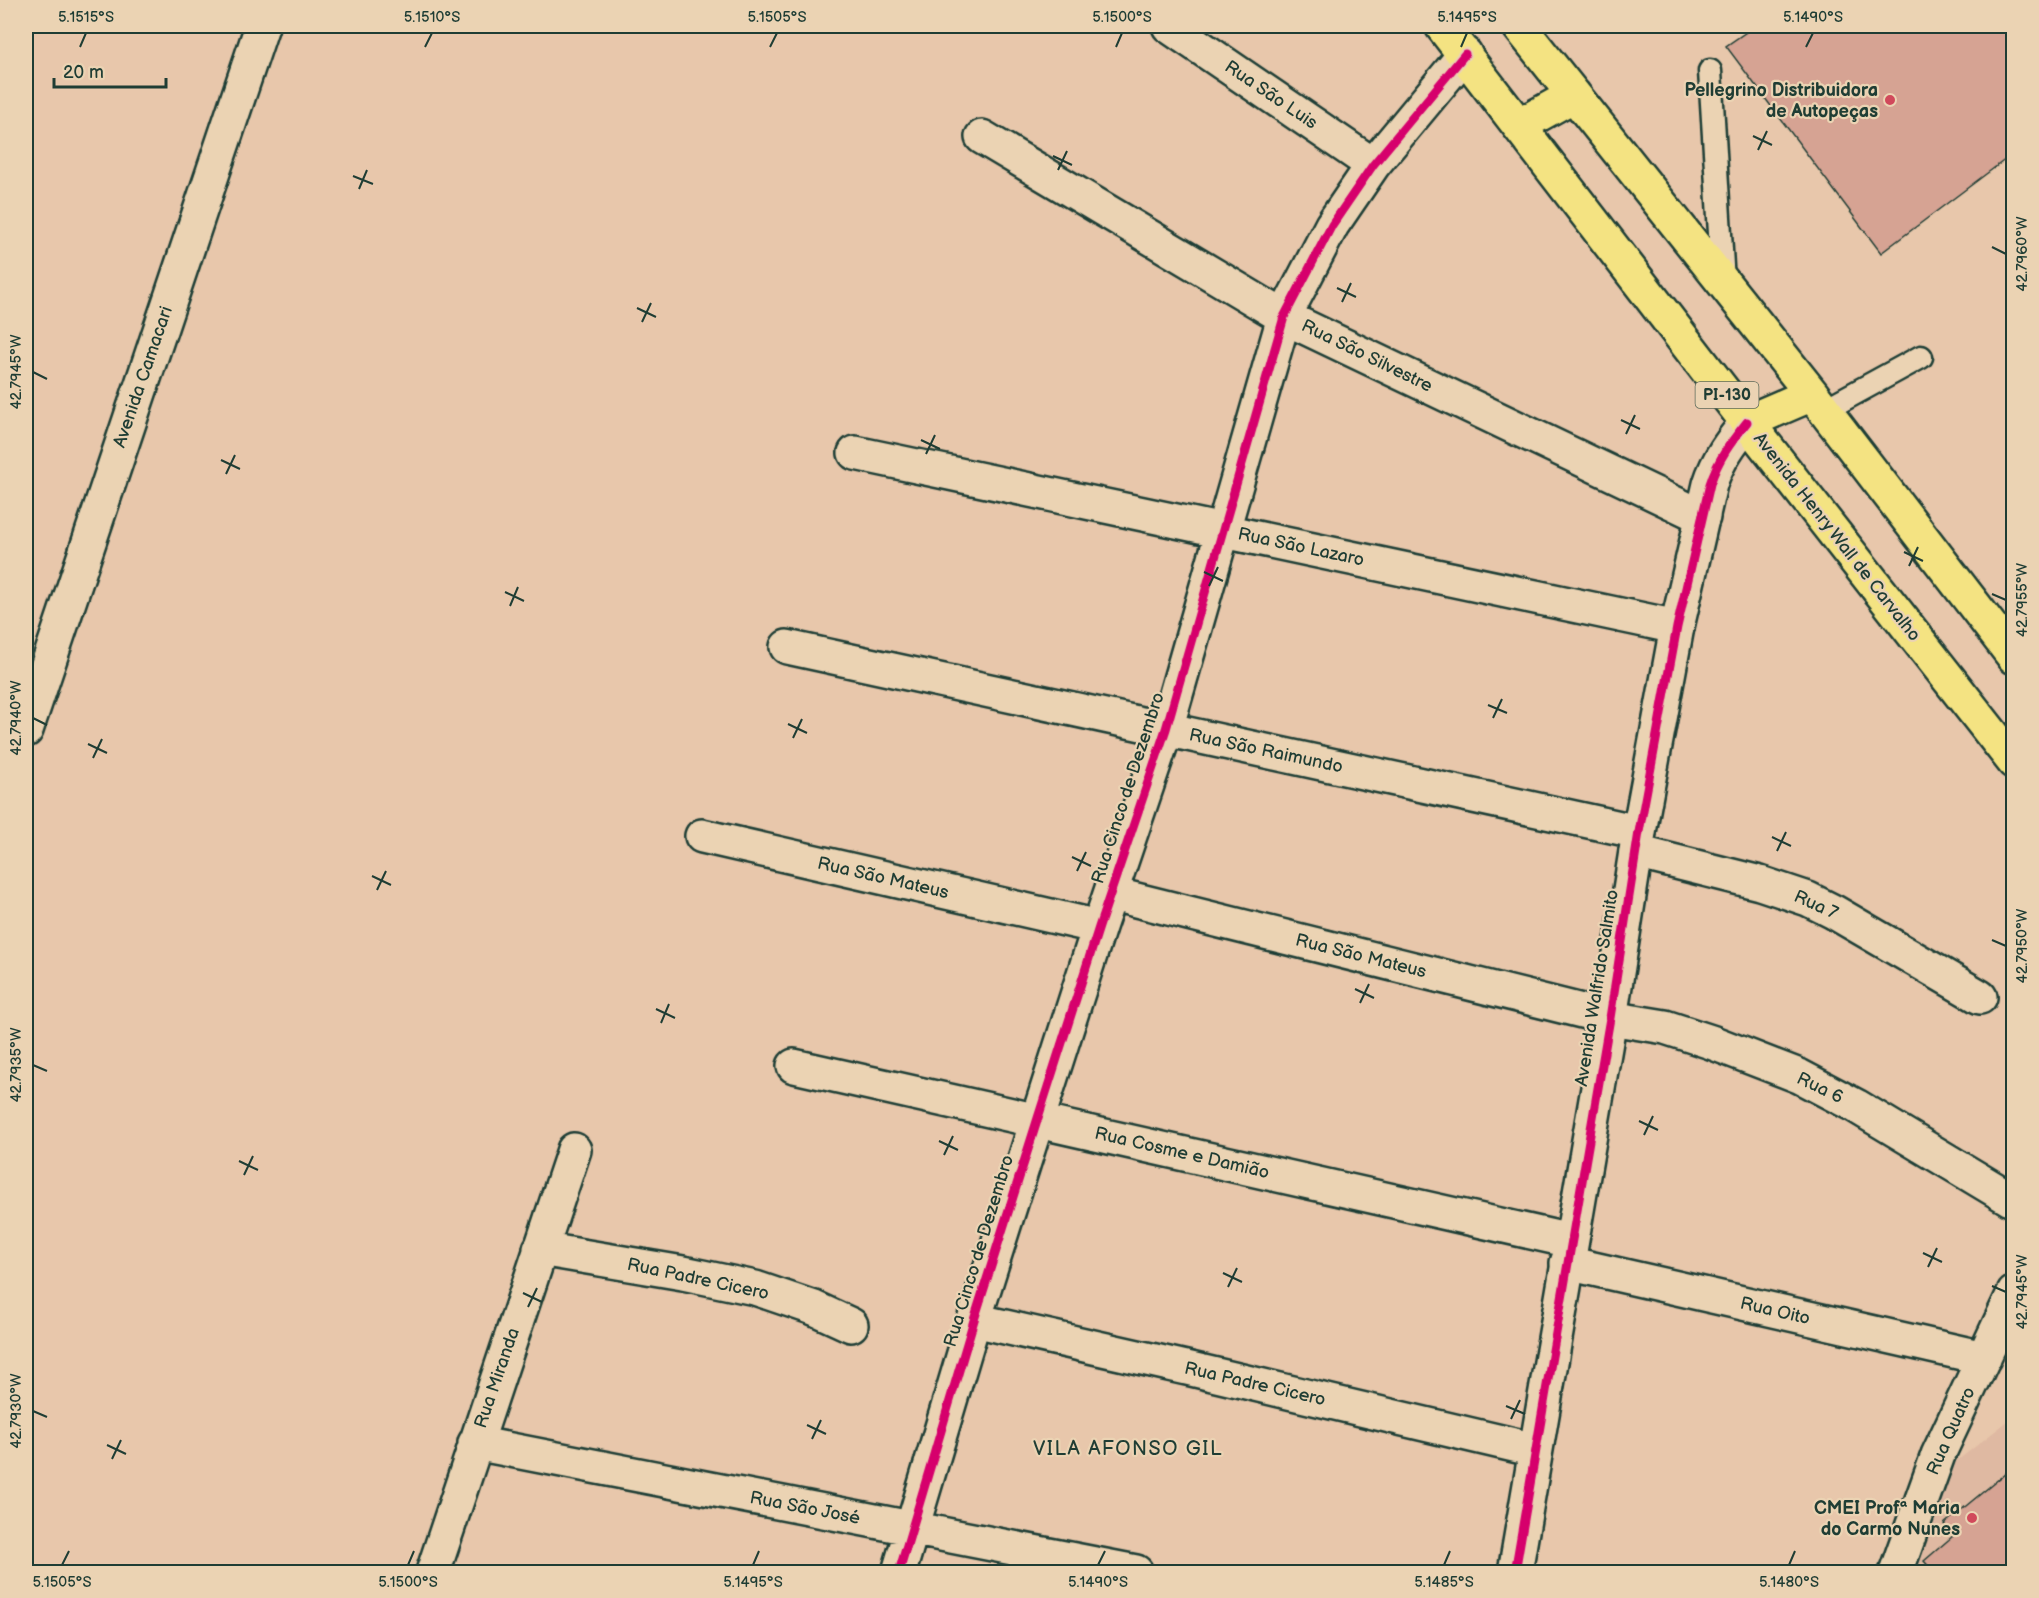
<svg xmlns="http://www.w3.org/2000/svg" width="2039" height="1598" font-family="'Balsamiq Sans',sans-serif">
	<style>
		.built { fill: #dfb9a2 }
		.building { fill: #d6a393; stroke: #1f3d34; stroke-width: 1.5 }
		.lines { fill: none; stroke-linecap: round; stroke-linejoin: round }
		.service-casing { stroke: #1f3d34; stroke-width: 27 }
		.minor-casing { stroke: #1f3d34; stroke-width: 38 }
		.tertiary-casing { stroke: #1f3d34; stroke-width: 38 }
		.primary-casing { stroke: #1f3d34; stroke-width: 38 }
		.service { stroke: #ebd3b3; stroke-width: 22 }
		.minor { stroke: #ebd3b3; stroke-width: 33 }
		.tertiary { stroke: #ebd3b3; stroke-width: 33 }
		.primary { stroke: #f4e382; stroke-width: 33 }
		.cycleway-casing { stroke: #ebd3b3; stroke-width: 13 }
		.cycleway { stroke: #d6006c; stroke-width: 9 }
		.ticks { fill: none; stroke: #1f3d34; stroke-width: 2 }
		.poi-dot { fill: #d1495b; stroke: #ebd3b3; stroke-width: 2 }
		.labels { text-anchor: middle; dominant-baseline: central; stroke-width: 4.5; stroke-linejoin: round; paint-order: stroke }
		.shield { fill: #ebd3b3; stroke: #5c6a5a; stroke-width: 1.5 }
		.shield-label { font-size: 16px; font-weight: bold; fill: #1f3d34 }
		.poi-label { font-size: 18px; font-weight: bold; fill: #1f3d34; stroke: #ebd3b3; text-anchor: end }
		.street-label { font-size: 18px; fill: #1f3d34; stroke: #ebd3b3 }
		.neighbourhood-label { font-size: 20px; letter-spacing: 1.5px; fill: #1f3d34; stroke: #ebd3b3 }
		.neatline { fill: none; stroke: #1f3d34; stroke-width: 2 }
		.ticks-label { font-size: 15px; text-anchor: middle; fill: #1f3d34 }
	</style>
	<rect width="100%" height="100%" fill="#e8c7ab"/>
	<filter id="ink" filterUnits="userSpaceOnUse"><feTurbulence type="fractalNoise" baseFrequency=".0167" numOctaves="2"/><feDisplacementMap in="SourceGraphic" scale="12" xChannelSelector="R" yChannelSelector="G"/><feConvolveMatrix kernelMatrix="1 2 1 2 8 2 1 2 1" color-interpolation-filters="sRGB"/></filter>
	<g filter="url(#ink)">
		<!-- built -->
		<path class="built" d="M2013 1417V1572H1909L1953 1464Z"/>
		<!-- building -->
		<path class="building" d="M1755 26H2014V153L1881 253 1726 46Z
			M2011 1469 2014 1472V1572H1934L1924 1561 1953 1536 1944 1524Z"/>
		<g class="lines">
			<!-- service casing -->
			<g class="service-casing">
				<path id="service" d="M1710 71 1723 282
					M1824 410 1921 357"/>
			</g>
			<!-- minor casing -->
			<g class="minor-casing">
				<path id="minor" d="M1169 26 1373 165
					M982 137 1284 317 1703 517
					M855 453 1677 627
					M787 647 1639 832
					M26 730 262 26
					M702 836 1099 927
					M1636 852 1760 883 1808 899 1834 912 1980 997
					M1112 894 1610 1018 1665 1027 1711 1042 1799 1076 1856 1106 2014 1201
					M794 1066 1571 1241
					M540 1249 683 1273 755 1288 814 1308 851 1325
					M1567 1263 1984 1358
					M974 1320 1191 1369 1535 1450
					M475 1443 1136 1572
					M433 1572 574 1150
					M899 1572 974 1320 1037 1121 1099 927 1166 729 1284 317 1332 225 1373 165 1465 54
					M1896 1572 1938 1455 2014 1293"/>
			</g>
			<!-- tertiary casing -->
			<g class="tertiary-casing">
				<path id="tertiary" d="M1515 1572 1610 1018 1639 832 1677 627 1710 484C1718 459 1731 442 1747 422"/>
			</g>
			<!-- primary casing -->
			<g class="primary-casing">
				<path id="primary" d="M1442 26 1747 422 2014 762
					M1519 26 1812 394 2014 657
					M1520 125 1574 95
					M1747 422 1812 394"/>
			</g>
			<!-- service -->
			<use href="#service" class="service"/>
			<!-- minor -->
			<use href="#minor" class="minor"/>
			<!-- tertiary -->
			<use href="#tertiary" class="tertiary"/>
			<!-- primary -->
			<use href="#primary" class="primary"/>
			<!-- cycleway casing -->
			<g class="cycleway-casing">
				<path id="cycleway" d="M899 1572 974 1320 1037 1121 1099 927 1166 729 1284 317 1332 225 1373 165 1465 54
					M1515 1572 1610 1018 1639 832 1677 627 1710 484C1718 459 1731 442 1747 422"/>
			</g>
			<!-- cycleway -->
			<use href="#cycleway" class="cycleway"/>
		</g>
	</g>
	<!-- ticks -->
	<path class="ticks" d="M80 47 86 33M425 47 432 33M770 47 777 33M1116 47 1122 33M1461 47 1467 33M1806 47 1813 33M1753 136 1772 145M1758 150 1767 131M1053 156 1072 165M1058 170 1067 151M353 176 373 184M359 189 367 170M1992 247 2006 254M1337 288 1356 297M1342 302 1351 283M637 308 656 317M642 322 651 303M33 372 47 379M1621 420 1640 429M1626 434 1635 415M921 440 940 449M926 454 935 435M221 460 240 469M226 474 235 455M1904 552 1923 561M1909 566 1918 547M1204 572 1223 581M1209 586 1218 567M505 592 524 601M1992 594 2006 600M510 606 518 587M1488 705 1507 713M33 718 47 725M1493 718 1502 699M788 724 807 733M793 738 802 719M88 744 107 753M93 758 102 739M1772 837 1791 846M1777 851 1786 832M1072 857 1091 866M1077 871 1086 852M372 876 391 885M377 890 386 871M1992 940 2006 946M1355 989 1374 998M1360 1003 1369 984M656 1009 675 1018M661 1023 669 1004M33 1065 47 1071M1639 1121 1658 1130M1644 1135 1653 1116M939 1141 958 1150M944 1155 953 1136M239 1161 258 1170M244 1175 253 1156M1923 1253 1942 1262M1928 1267 1937 1248M1223 1273 1242 1282M1992 1286 2006 1292M1228 1287 1237 1268M523 1293 542 1302M528 1307 537 1288M1506 1406 1525 1414M33 1411 47 1417M1511 1419 1520 1400M807 1425 826 1434M812 1439 821 1420M107 1445 126 1454M112 1459 121 1440M62 1565 69 1551M408 1565 414 1551M753 1565 759 1551M1098 1565 1105 1551M1444 1565 1450 1551M1789 1565 1795 1551"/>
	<!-- markers -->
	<g class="poi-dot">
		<circle cx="1890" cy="100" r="6"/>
		<circle cx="1972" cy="1518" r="6"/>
	</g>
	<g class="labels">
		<!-- shield labels -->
		<rect class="shield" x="1695.5" y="382" width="63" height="26" rx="4.5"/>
		<g class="shield-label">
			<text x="1727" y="395">PI-130</text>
		</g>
		<!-- poi labels -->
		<g class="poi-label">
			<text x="1878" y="90">Pellegrino Distribuidora<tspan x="1878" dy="21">de Autopeças</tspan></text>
			<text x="1960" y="1508">CMEI Profª Maria<tspan x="1960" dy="21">do Carmo Nunes</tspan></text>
		</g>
		<!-- street labels -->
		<g class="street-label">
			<text transform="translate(1271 95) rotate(34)">Rua São Luis</text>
			<text transform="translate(1367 356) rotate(26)">Rua São Silvestre</text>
			<text transform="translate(143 377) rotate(-71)">Avenida Camacari</text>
			<text transform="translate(1837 537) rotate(52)">Avenida Henry Wall de Carvalho</text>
			<text transform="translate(1301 547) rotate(12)">Rua São Lazaro</text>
			<text transform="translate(1266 751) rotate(12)">Rua São Raimundo</text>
			<text transform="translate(1128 788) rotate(-72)">Rua Cinco de Dezembro</text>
			<text transform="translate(883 878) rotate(13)">Rua São Mateus</text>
			<text transform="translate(1816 905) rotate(24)">Rua 7</text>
			<text transform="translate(1361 956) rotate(14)">Rua São Mateus</text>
			<text transform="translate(1597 988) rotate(-81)">Avenida Walfrido Salmito</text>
			<text transform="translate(1820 1088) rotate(26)">Rua 6</text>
			<text transform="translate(1182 1153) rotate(13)">Rua Cosme e Damião</text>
			<text transform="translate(979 1251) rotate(-73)">Rua Cinco de Dezembro</text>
			<text transform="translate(698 1279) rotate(12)">Rua Padre Cicero</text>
			<text transform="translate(1775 1311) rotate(13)">Rua Oito</text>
			<text transform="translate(497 1378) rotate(-71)">Rua Miranda</text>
			<text transform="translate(1255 1384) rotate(13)">Rua Padre Cicero</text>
			<text transform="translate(1951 1431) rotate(-66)">Rua Quatro</text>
			<text transform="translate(805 1508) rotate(11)">Rua São José</text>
		</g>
		<!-- neighbourhood labels -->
		<g class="neighbourhood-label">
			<text x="1128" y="1449">VILA AFONSO GIL</text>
		</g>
	</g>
	<!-- margin -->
	<rect width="2039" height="1598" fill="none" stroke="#ebd3b3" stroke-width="66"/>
	<!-- scale -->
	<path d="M54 78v9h112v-9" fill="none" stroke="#1f3d34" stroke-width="3"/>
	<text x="63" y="78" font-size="18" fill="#1f3d34" stroke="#ebd3b3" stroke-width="4.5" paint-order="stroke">20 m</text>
	<rect x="33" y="33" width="1973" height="1532" class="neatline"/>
	<g class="ticks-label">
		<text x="86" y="22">5.1515°S</text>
		<text x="432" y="22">5.1510°S</text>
		<text x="777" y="22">5.1505°S</text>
		<text x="1122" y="22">5.1500°S</text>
		<text x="1467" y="22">5.1495°S</text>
		<text x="1813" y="22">5.1490°S</text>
		<text transform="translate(2022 254) rotate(-90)" y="5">42.7960°W</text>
		<text transform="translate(16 372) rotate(-90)" y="5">42.7945°W</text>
		<text transform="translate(2022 600) rotate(-90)" y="5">42.7955°W</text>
		<text transform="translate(16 718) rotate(-90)" y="5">42.7940°W</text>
		<text transform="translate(2022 946) rotate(-90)" y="5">42.7950°W</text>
		<text transform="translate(16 1065) rotate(-90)" y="5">42.7935°W</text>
		<text transform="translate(2022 1292) rotate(-90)" y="5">42.7945°W</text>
		<text transform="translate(16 1411) rotate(-90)" y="5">42.7930°W</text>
		<text x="62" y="1587">5.1505°S</text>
		<text x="408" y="1587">5.1500°S</text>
		<text x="753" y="1587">5.1495°S</text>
		<text x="1098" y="1587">5.1490°S</text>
		<text x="1444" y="1587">5.1485°S</text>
		<text x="1789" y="1587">5.1480°S</text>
	</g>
</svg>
